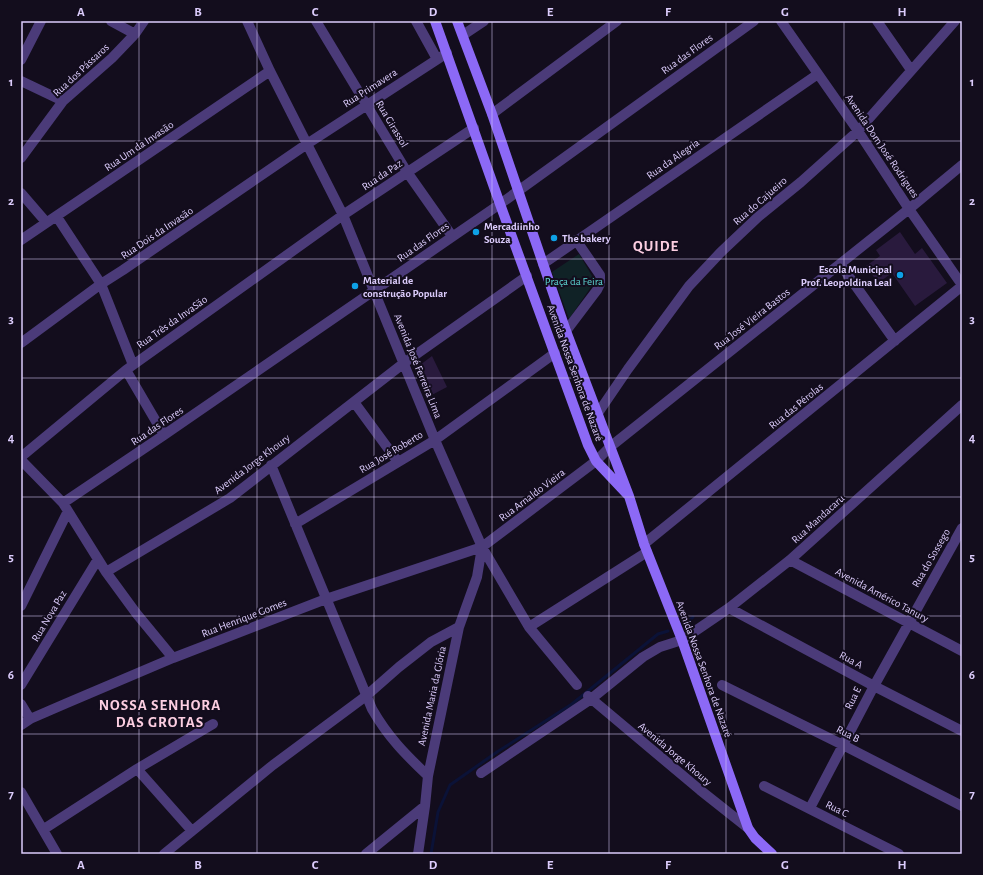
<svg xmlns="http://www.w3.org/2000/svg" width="983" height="875" font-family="'Alegreya Sans',sans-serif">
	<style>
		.green { fill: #102226 }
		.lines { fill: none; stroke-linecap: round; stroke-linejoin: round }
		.stream { stroke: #0b1237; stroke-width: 3 }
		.building { fill: #291a3d }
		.street { stroke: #4b3b79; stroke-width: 10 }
		.secondary { stroke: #8c69f6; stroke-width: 10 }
		.grid { fill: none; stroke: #dcccfc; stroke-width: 1; stroke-opacity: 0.55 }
		.poi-dot { fill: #0ea1e6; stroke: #130d1d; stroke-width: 1.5 }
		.labels { text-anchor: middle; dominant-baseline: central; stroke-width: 4; stroke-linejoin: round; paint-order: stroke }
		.street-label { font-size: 11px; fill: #dcccfc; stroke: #130d1d }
		.poi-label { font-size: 11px; font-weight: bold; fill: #dcccfc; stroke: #130d1d; text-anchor: start }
		.park-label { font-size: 11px; fill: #5dd6d3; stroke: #130d1d }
		.district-label { font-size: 15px; font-weight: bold; letter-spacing: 1px; fill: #fccee1; stroke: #130d1d }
		.neatline { fill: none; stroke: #dcccfc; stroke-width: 1.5 }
		.grid-label { font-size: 13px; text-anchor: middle; font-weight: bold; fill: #dcccfc }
	</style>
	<rect width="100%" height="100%" fill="#130d1d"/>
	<!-- green -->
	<path class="green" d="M579 254 595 281 569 319 552 272Z"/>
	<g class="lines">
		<!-- stream -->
		<path class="stream" d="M685 624 693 617
			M431 854 438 812 450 785 497 752 572 704 658 634 668 631"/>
	</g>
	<!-- building -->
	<path class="building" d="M900 232 915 254 922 248 947 283 915 306 892 273 878 283 866 266 880 256 876 250Z
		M432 356 447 387 428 397 416 368Z"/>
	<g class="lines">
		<!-- street -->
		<path class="street" d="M111 21 135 34
			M247 21 270 71 343 215 435 440 482 547 529 627 577 685
			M316 21 407 172 452 236
			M416 21 437 59
			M781 21 858 131 909 209 962 285
			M877 21 911 70
			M463 35 484 21
			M21 60 41 21
			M21 81 63 101
			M492 114 617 21
			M21 158 63 101 112 58 135 34 144 21
			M21 193 46 222
			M57 217 101 284 133 365
			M21 240 270 71
			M543 264 818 74
			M840 264 895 341
			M566 331 597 290 600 284V275L576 240
			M21 343 101 284 123 270 307 144 447 53
			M126 370 164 435
			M354 402 398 462
			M598 413 628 369 689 286 720 253 758 217 801 182 858 131 955 21
			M21 457 126 370 343 215 474 128
			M21 460 63 503 106 572 136 613 173 658
			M271 465 372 709C388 737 405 754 428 776
			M63 503 164 435 500 204 754 21
			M295 524 435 440 555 353
			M644 544 962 286
			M790 560 962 651
			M106 572 230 498 404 363 527 276
			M21 606 68 511
			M729 608 874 686 962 731
			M529 627 647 552
			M21 685 98 559
			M722 685 843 745 962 806
			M588 696 700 790 748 828
			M21 704 30 719
			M21 725 30 719 67 703 173 658 326 599 482 547 596 461 610 447 909 209 962 165
			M137 769 192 831
			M481 773 591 699 643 657 660 647 682 640 729 608 790 560 962 405
			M764 786 899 854
			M21 792 57 854
			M810 808 874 686 962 528
			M44 829 137 769 213 724
			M164 854 273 765 366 696 399 667 431 642 459 627
			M366 854 425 806
			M418 854 425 806 428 776 459 627 477 577 482 547"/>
		<!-- secondary -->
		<path class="secondary" d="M435 21 500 204 588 445 596 461 627 494
			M457 21 492 114 566 331 629 496 644 544 682 640 748 828 755 838 772 854"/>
	</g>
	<!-- grid -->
	<path class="grid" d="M139 21V854M257 21V854M374 21V854M492 21V854M609 21V854M726 21V854M844 21V854M21 141H962M21 259H962M21 378H962M21 497H962M21 616H962M21 734H962"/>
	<!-- markers -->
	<g class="poi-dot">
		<circle cx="476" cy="232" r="4"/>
		<circle cx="554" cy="238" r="4"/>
		<circle cx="900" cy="275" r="4"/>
		<circle cx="355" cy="286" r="4"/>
	</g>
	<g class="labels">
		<!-- street labels -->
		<g class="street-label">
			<text transform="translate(687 54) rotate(-36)">Rua das Flores</text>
			<text transform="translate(81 70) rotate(-43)">Rua dos Pássaros</text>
			<text transform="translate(370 88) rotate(-33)">Rua Primavera</text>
			<text transform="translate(392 124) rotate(59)">Rua Girassol</text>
			<text transform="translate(139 146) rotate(-34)">Rua Um da Invasão</text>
			<text transform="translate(882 146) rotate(56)">Avenida Dom José Rodrigues</text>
			<text transform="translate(673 159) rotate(-35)">Rua da Alegria</text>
			<text transform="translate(382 175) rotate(-34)">Rua da Paz</text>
			<text transform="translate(760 201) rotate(-41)">Rua do Cajueiro</text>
			<text transform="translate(157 233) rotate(-34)">Rua Dois da Invasão</text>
			<text transform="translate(423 242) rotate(-35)">Rua das Flores</text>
			<text transform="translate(752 319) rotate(-38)">Rua José Vieira Bastos</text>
			<text transform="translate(172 322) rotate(-35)">Rua Três da InvaSão</text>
			<text transform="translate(418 366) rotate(68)">Avenida José Ferreira Lima</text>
			<text transform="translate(575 373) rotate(70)">Avenida Nossa Senhora de Nazaré</text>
			<text transform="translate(796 406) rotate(-39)">Rua das Pérolas</text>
			<text transform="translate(157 426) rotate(-34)">Rua das Flores</text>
			<text transform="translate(391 452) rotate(-31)">Rua José Roberto</text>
			<text transform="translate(252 464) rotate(-37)">Avenida Jorge Khoury</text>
			<text transform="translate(532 495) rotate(-37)">Rua Arnaldo Vieira</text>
			<text transform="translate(818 519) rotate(-42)">Rua Mandacaru</text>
			<text transform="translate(931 558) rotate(-60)">Rua do Sossego</text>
			<text transform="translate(882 595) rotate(28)">Avenida Américo Tanury</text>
			<text transform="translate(49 616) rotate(-59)">Rua Nova Paz</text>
			<text transform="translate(244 618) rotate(-21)">Rua Henrique Gomes</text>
			<text transform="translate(851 660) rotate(28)">Rua A</text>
			<text transform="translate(704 669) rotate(70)">Avenida Nossa Senhora de Nazaré</text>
			<text transform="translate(432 696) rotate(-78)">Avenida Maria da Glória</text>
			<text transform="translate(853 698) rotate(-63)">Rua E</text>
			<text transform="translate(848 734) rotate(27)">Rua B</text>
			<text transform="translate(675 754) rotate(40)">Avenida Jorge Khoury</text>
			<text transform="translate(837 809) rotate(27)">Rua C</text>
		</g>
		<!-- poi labels -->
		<g class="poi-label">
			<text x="484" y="226">Mercadiinho<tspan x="484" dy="13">Souza</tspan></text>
			<text x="562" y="238">The bakery</text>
			<text x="892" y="269" text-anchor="end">Escola Municipal<tspan x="892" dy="13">Prof. Leopoldina Leal</tspan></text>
			<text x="363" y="280">Material de<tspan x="363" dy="13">construção Popular</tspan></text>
		</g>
		<!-- park labels -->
		<g class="park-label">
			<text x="574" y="281">Praça da Feira</text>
		</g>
		<!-- district labels -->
		<g class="district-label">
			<text x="656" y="246">QUIDE</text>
			<text x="160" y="705">NOSSA SENHORA<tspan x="160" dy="17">DAS GROTAS</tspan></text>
		</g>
	</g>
	<!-- border -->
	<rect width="983" height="875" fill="none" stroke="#130d1d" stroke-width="44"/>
	<rect x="22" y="22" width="939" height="831" class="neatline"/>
	<g class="grid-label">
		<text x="81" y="16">A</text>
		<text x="198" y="16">B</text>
		<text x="315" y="16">C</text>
		<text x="433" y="16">D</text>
		<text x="550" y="16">E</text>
		<text x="668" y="16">F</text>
		<text x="785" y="16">G</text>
		<text x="902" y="16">H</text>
		<text x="11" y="86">1</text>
		<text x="972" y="86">1</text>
		<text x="11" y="205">2</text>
		<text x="972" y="205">2</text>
		<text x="11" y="323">3</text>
		<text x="972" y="323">3</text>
		<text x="11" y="442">4</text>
		<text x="972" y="442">4</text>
		<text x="11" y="561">5</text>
		<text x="972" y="561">5</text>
		<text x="11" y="679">6</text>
		<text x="972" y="679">6</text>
		<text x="11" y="798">7</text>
		<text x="972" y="798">7</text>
		<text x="81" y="869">A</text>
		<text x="198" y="869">B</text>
		<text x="315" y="869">C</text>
		<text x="433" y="869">D</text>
		<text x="550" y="869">E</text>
		<text x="668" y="869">F</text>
		<text x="785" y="869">G</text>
		<text x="902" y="869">H</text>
	</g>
</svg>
